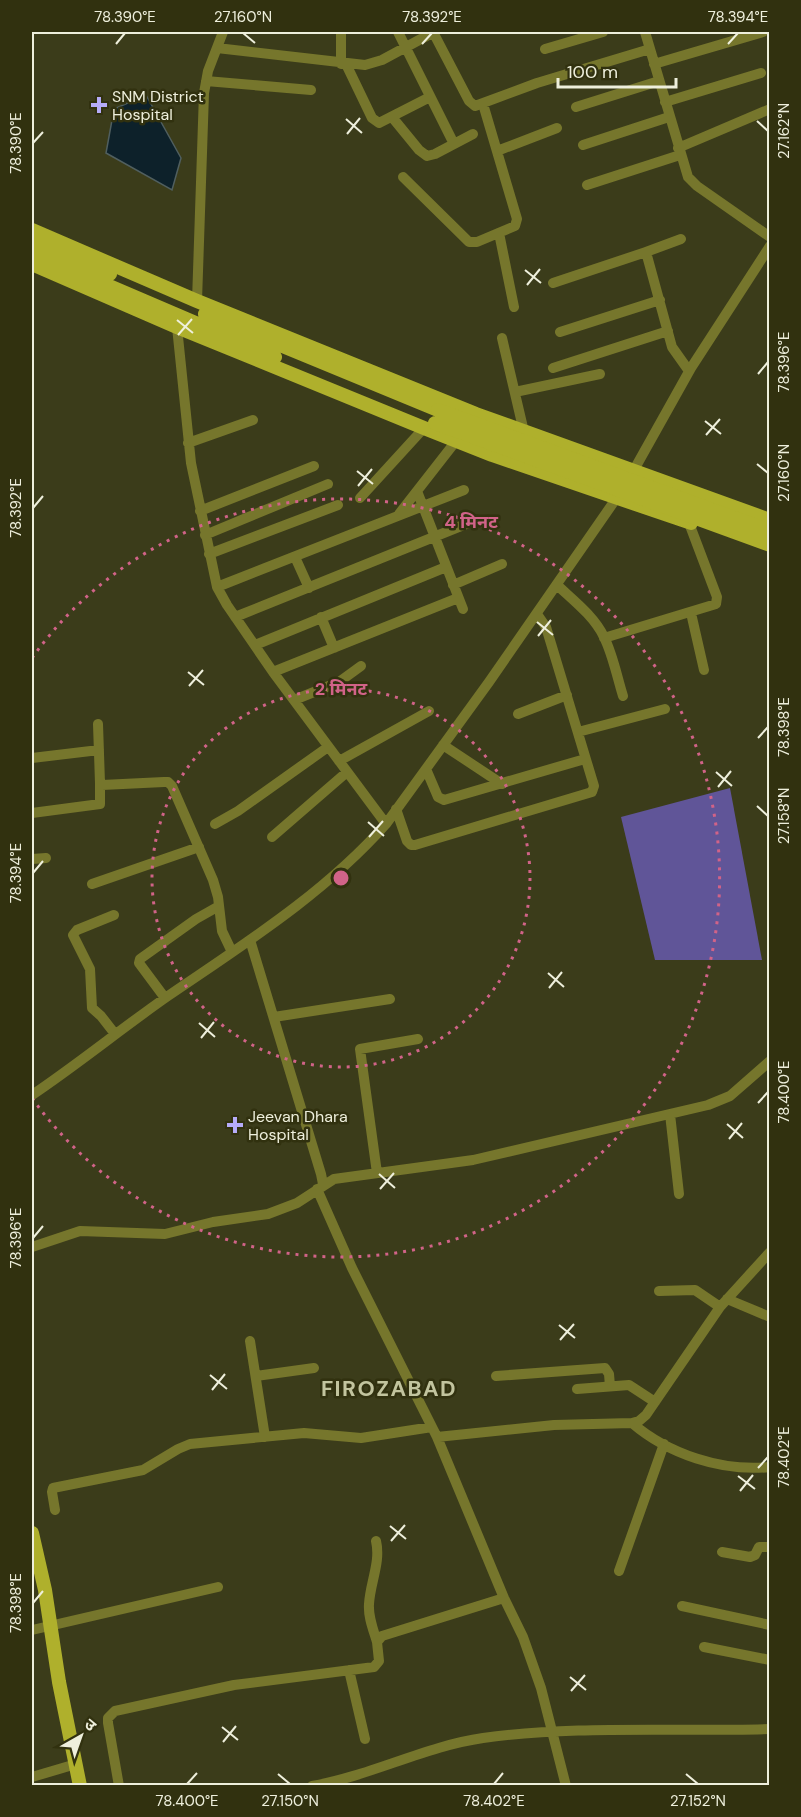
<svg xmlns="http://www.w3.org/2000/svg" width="801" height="1817" font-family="'DM Sans','Noto Sans Devanagari',sans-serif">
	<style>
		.green { fill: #605598 }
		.water { fill: #0d212a; stroke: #505f5f; stroke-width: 1.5 }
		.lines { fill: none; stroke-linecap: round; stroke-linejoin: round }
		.minor { stroke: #76762c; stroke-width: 10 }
		.major { stroke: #afb02c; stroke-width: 14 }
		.major-bridge { stroke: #afb02c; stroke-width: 14 }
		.ticks { fill: none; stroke: #eeefdc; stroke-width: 2 }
		.ring { fill: none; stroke: #d16388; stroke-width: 3; stroke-dasharray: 3 6 }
		.poi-dot { fill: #b6acf8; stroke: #31310f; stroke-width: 2 }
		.labels { text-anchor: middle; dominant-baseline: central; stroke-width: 5; stroke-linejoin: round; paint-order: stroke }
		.poi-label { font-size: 16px; fill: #eeefdc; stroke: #31310f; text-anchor: start }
		.district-label { font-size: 22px; font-weight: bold; letter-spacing: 1.5px; fill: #c2c49e; stroke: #31310f }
		.centre { fill: #d16388; stroke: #31310f; stroke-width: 3 }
		.ring-label { font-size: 18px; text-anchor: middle; font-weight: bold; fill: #d16388; stroke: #31310f; stroke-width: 5; stroke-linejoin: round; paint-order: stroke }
		.neatline { fill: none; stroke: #eeefdc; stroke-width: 2 }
		.ticks-label { font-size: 15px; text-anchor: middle; fill: #eeefdc }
	</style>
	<rect width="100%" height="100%" fill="#3b3c1a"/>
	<!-- green -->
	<path class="green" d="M730 788 762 960H655L621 817Z"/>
	<!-- water -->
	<path class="water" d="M146 95 181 158 172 190 106 153 114 109Z"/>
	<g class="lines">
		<!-- minor -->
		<path class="minor" d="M341 32V64
			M398 32 454 144
			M433 32 469 101 475 106 537 83 650 49
			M645 32 688 177 697 186 770 237
			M217 48 365 65 382 60 434 32
			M545 49 603 32
			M346 64 372 118 379 123 430 97
			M654 64 763 32
			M206 81 311 90
			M665 102 761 73
			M576 107 659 81
			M392 117 419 150 427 156 435 154 473 134
			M583 145 669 117
			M678 148 770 109
			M497 151 557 128
			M403 177 469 242H477L515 226 517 219 483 104
			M587 185 680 155
			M499 233 514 307
			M646 252 681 239
			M553 283 646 252 672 347 689 371
			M197 301 204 93 208 71 223 32
			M177 327 191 463 217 587 227 605 273 672 386 824
			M560 332 660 300
			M502 338 524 432
			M553 368 668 331
			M515 392 600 374
			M188 443 253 420
			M630 477 691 368 770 246
			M417 491 463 609
			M360 498 424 428
			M200 511 314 466
			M399 514 456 441
			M205 535 328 484
			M209 554 338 505
			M295 557 309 588
			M453 585 502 564
			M557 585C573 600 594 616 604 637 613 655 617 677 623 696
			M217 587 464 490
			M691 613 704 670
			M235 617 476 520
			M321 617 334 648
			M604 638 716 604 717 597 689 523
			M255 645 446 567
			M273 672 458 598
			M294 700 339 682 361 666
			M518 714 567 695
			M98 724 100 783 102 785 164 782H168L172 786 213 880 218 897 222 931 232 952
			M578 732 665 709
			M443 745 502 784
			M32 758 99 750
			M339 761 429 711
			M426 769 438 797 444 800 585 759
			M396 809 407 841 411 845H415L592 792 594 786 546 627 537 614
			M32 813 100 804V783
			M215 824 238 811 328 747
			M272 837 347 772
			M32 859 46 858
			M92 884 199 847
			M114 915 77 930 73 935 90 969 92 1008 101 1016 115 1034
			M250 940 321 1174 323 1184
			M165 998 139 963 140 959 196 919 219 906
			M274 1017 390 999
			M32 1095C78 1064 122 1028 168 996 244 944 324 894 386 824L489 682 620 493
			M670 1114 679 1194
			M377 1173 360 1049 418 1039
			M317 1189 352 1268 437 1437 504 1598 523 1637 541 1688 566 1786
			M32 1247 80 1231 165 1234 213 1222 268 1214 297 1203 334 1179 473 1160 708 1105 730 1096 770 1061
			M659 1291 695 1290 720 1307
			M727 1299 770 1317
			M250 1341 265 1437
			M256 1376 314 1368
			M496 1376 605 1368 609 1374 610 1386
			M577 1389 629 1385 655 1402
			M632 1423C668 1454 722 1472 770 1467
			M437 1437 554 1425 632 1423 639 1421 646 1415 720 1307 770 1252
			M55 1510 52 1492 53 1488 143 1470 178 1449 190 1444 304 1433 361 1438 432 1427
			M376 1541C381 1562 370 1583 369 1604 368 1617 373 1629 377 1642
			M722 1552 750 1557 755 1555 759 1547H770
			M619 1571 664 1444
			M682 1606 770 1625
			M32 1630 218 1587
			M704 1647 770 1660
			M349 1670 365 1739
			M32 1777 76 1764
			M119 1786 108 1723V1718L115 1711 234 1685 374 1667 379 1661 377 1642 382 1636 504 1598
			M312 1786C370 1776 426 1746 483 1738 578 1725 674 1732 770 1729"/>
		<!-- major -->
		<path class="major" d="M32 230 197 301 476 414 770 520
			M32 240 110 274
			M32 253 275 357
			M32 264 177 327 424 428 492 455 691 523
			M205 314 438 410
			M32 1533 45 1590 59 1682 80 1786"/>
		<!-- major-bridge -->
		<path class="major-bridge" d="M438 410 770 531
			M435 423 770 545"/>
	</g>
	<!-- ticks -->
	<path class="ticks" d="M243 33 255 43M116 44 125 33M422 44 432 33M728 44 738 33M346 119 362 133M757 121 768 131M347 134 360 118M33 143 43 132M525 270 541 283M527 285 540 269M177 320 193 333M178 335 192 319M758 374 768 362M705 421 721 434M706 435 720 419M757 464 768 473M357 471 373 484M358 486 372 469M33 508 43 496M537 622 553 635M538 636 551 620M188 672 204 685M189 686 203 670M758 738 768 727M716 772 732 786M718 787 731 771M757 806 768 816M368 822 384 836M369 837 383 821M33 873 43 861M548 973 564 987M549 988 562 972M199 1023 215 1037M201 1038 214 1022M758 1103 768 1092M727 1124 743 1138M729 1139 742 1123M379 1174 395 1188M380 1189 394 1173M33 1238 43 1226M559 1325 575 1338M560 1340 574 1324M210 1375 227 1389M212 1390 225 1374M758 1468 768 1457M738 1476 755 1489M740 1491 753 1475M390 1526 406 1539M391 1541 405 1525M33 1603 43 1591M570 1677 586 1690M571 1691 585 1675M222 1727 238 1740M223 1742 236 1726M278 1774 290 1784M686 1774 698 1784M187 1784 197 1773M494 1784 503 1773"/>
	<!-- distance rings -->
	<g class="ring">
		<circle cx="341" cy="878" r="189"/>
		<path d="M32 658A379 379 0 1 1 32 1098"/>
	</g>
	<!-- markers -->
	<g class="poi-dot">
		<path d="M96 96h6v6h6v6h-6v6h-6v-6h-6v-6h6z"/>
		<path d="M232 1116h6v6h6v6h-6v6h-6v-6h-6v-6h6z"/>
	</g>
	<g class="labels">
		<!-- poi labels -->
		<g class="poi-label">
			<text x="112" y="96">SNM District<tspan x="112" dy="18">Hospital</tspan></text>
			<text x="248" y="1116">Jeevan Dhara<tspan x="248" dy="18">Hospital</tspan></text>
		</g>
		<!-- district labels -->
		<g class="district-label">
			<text x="389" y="1388">FIROZABAD</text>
		</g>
	</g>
	<circle cx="341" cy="878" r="9" class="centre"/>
	<g class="ring-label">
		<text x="471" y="528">4 मिनट</text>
		<text x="341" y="695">2 मिनट</text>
	</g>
	<!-- border -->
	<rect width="801" height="1817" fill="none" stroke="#31310f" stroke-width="66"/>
	<!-- north arrow -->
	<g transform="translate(81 1736) rotate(40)" stroke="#31310f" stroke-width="4.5" paint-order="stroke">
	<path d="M0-4.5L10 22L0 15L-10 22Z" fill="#eeefdc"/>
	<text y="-9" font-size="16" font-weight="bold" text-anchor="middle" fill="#eeefdc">उ</text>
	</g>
	<!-- scale -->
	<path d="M558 78v9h118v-9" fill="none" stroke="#eeefdc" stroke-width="3"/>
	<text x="567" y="78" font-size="18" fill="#eeefdc" stroke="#31310f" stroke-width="4.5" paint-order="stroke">100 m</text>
	<rect x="33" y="33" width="735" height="1751" class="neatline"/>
	<g class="ticks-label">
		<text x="125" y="22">78.390°E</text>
		<text x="243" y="22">27.160°N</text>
		<text x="432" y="22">78.392°E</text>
		<text x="738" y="22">78.394°E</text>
		<text transform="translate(784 131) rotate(-90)" y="5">27.162°N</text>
		<text transform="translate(16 143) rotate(-90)" y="5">78.390°E</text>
		<text transform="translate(784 362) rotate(-90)" y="5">78.396°E</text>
		<text transform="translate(784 473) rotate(-90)" y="5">27.160°N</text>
		<text transform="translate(16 508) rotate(-90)" y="5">78.392°E</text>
		<text transform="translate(784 727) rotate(-90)" y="5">78.398°E</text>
		<text transform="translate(784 816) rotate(-90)" y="5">27.158°N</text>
		<text transform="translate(16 873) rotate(-90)" y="5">78.394°E</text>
		<text transform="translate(784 1092) rotate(-90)" y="5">78.400°E</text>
		<text transform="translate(16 1238) rotate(-90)" y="5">78.396°E</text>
		<text transform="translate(784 1457) rotate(-90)" y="5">78.402°E</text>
		<text transform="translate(16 1603) rotate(-90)" y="5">78.398°E</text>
		<text x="187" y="1806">78.400°E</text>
		<text x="290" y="1806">27.150°N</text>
		<text x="494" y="1806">78.402°E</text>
		<text x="698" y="1806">27.152°N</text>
	</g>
</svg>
